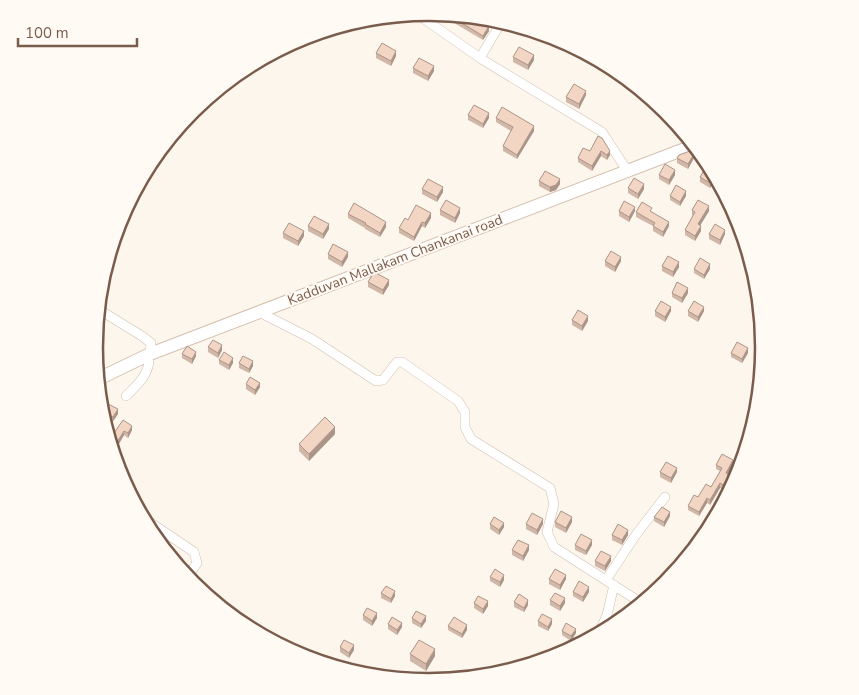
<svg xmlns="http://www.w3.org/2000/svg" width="859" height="695" font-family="'Nunito Sans',sans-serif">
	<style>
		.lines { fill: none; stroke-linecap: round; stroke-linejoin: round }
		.minor-casing { stroke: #d1beb0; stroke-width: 10 }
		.secondary-casing { stroke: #d6c0b0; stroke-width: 14 }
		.minor { stroke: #fff; stroke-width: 9 }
		.secondary { stroke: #fff; stroke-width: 12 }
		.wall { fill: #d1b7a8 }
		.shaded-wall { fill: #aa9588 }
		.building { fill: #f3d5c3; stroke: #aa9588 }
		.labels { text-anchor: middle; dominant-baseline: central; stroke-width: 4; stroke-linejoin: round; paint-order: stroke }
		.street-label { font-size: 14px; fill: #7a5c4d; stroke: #fffaf3 }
		.rim { fill: none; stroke: #7a5c4d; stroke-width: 2.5 }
	</style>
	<rect width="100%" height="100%" fill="#fdf6ec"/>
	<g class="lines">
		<!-- minor casing -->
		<g class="minor-casing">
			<path id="minor" d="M417 14 483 60 602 132 628 172
				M480 58 502 21
				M98 309 142 336 151 343 150 354
				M259 312 312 339 376 381 383 380 397 362H402L458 401 465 412V427L471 439 550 488 554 504 547 532 554 547 643 604
				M126 396C136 386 147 377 149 362L143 357
				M142 517 194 552 197 563 189 575V580
				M606 580 635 536 665 497
				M598 635 607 615 614 585"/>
		</g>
		<!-- secondary casing -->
		<g class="secondary-casing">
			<path id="secondary" d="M98 379 150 354 695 145"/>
		</g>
		<!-- minor -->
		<use href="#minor" class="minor"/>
		<!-- secondary -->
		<use href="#secondary" class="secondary"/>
	</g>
	<!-- wall -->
	<path class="wall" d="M439 13 477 17 484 24 489 31 483 40 439 14Z
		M404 15 399 24 386 17Z
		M376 53 396 56 391 66 376 58Z
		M513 57 534 60 528 70 513 62Z
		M413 68 434 71 428 81 413 73Z
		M586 95 579 109 566 102V97Z
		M468 115 489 118 483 128 468 120Z
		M496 118 534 131 517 159 503 151V146L511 131 496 122Z
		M598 136 610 155 607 160 601 156 592 171 578 162V158L590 151Z
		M677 158H694L688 169 677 163Z
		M659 175H675L669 185 659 179Z
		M700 177H716L710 188 700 182Z
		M539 181 560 184 556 190 550 192 539 186Z
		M628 188 644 189 638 199 628 193Z
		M422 189 443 192 437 202 422 194Z
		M670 196H686L680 206 670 200Z
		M728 198 736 213 735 214 725 208V203Z
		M440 210 460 213 455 223 440 215Z
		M692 210 709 211 700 225 701 231 695 241 685 235V230L693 216 692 215Z
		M619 211H635L629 222 619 216Z
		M636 212H652L669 226 663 237 653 231V226L636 217Z
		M348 214 386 227 380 237 365 229V228L348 218Z
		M431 218 425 228 422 226 414 241 399 233V228L408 220Z
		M308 226 329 229 323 239 308 231Z
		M283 233 304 236 298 246 283 238Z
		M709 234H725L720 245 709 239Z
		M328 254 348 257 342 267 328 259Z
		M605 261H621L615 272 605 266Z
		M662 266 679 267 673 277 662 271Z
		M694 269H710L704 279 694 273Z
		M368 282 389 285 383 295 368 287Z
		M672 293H688L682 303 672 297Z
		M655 311H671L665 322 655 316Z
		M688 311H704L698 322 688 316Z
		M572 320 588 321 582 331 572 325Z
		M208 347 222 350 218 358 208 352Z
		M764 348 763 361 759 358V354Z
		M731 353H748L742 363 731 357Z
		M182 354 196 356 192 364 182 358Z
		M219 360 233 363 229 370 219 364Z
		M239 363 253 366 249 373 239 368Z
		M246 384 260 387 255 395 246 389Z
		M103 411 118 414 113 421 103 416Z
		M123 420 132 430 128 438 124 435 116 449 111 446 108 436 114 433Z
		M335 434 309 461 299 451V444Z
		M716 465H733L728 474 731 480 725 491 720 488 710 505 707 503 699 516 688 510V506L711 487 720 471 716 469Z
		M660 472H677L671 483 660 477Z
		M670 516 664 527 654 521V517Z
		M555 522H572L566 533 555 527Z
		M490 524 504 527 499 535 490 529Z
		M526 524H543L537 535 526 529Z
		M612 535H628L622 545 612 540Z
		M575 545H592L586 555 575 550Z
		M512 550H529L523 561 512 555Z
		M595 561H611L605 571 595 566Z
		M490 577 504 580 500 587 490 581Z
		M549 579H566L560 590 549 584Z
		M573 592H589L583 602 573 596Z
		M381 593 395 596 391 603 381 598Z
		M550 600 565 603 560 611 550 605Z
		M514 602 528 605 524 612 514 607Z
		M474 603 488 606 483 614 474 608Z
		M363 615 377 618 372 626 363 620Z
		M412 618 426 621 421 628 412 623Z
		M538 621 552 624 548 631 538 626Z
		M388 624 402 627 397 635 388 629Z
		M448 626 467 630 462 638 448 630Z
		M562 631 576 633 571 641 562 635Z
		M340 647 354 650 349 658 340 652Z
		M410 654 435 656 426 671 410 661Z"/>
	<!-- shaded-wall -->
	<path class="shaded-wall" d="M401 15H404L399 24V19Z
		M489 26V31L483 40V36Z
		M396 51V56L391 66V61Z
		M534 55V60L528 70V65Z
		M434 66V71L428 81V76Z
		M586 91V95L579 109V104Z
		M489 113V118L483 128V124Z
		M534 126V131L517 159V155Z
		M601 151V156L592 171V166Z
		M610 151V155L607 160V155Z
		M694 154V158L688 169V164Z
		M675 170V175L669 185V180Z
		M715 175 716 178 710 188V183Z
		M560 179V184L556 190 550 192V187Z
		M644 184V189L638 199V194Z
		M443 187V192L437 202V197Z
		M686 191V196L680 206V202Z
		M709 206V211L698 229V224Z
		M635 207V211L629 222V217Z
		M460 208V213L455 223V218Z
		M431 213V218L425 228V223Z
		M386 222V227L380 237V233Z
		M422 222V226L414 241V237Z
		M669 222V226L663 237V232Z
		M329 224V229L323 239V234Z
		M701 226V231L695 241V236Z
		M725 230V234L720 245V240Z
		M304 231V236L298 246V241Z
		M348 252V257L342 267V262Z
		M621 257V261L615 272V267Z
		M679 262V267L673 277V272Z
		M710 264V269L704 279V275Z
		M389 280V285L383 295V290Z
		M688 288V293L682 303V298Z
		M671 307V311L665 322V317Z
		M704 307V311L698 322V317Z
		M588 316V321L582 331V326Z
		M222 345V350L218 358V353Z
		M748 348V353L742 363V359Z
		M196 352V356L192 364V359Z
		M233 358V363L229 370V365Z
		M253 361V366L249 373V369Z
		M260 383V387L255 395V390Z
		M118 409V414L113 421V417Z
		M132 426V430L128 438V433Z
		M335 427V434L309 461V454Z
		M124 431V435L116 449V444Z
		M733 460V465L726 477V473Z
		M677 468V472L671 483V478Z
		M731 476V480L725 491V486Z
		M720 483V488L710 505V500Z
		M707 498V503L699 516V512Z
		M670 512V516L664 527V522Z
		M572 517V522L566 533V528Z
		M543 519V524L537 535V530Z
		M504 523V527L499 535V530Z
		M628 530V535L622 545V540Z
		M592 540V545L586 555V551Z
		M529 545V550L523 561V556Z
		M611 556V561L605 571V566Z
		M504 575V580L500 587V582Z
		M566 575V579L560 590V585Z
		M589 587V592L583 602V597Z
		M395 591V596L391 603V599Z
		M565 598V603L560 611V606Z
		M528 600V605L524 612V608Z
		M488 601V606L483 614V609Z
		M377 613V618L372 626V621Z
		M426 616V621L421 628V624Z
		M552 619V624L548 631V627Z
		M402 623V627L397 635V630Z
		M467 625V630L462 638V634Z
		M576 629V633L571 641V636Z
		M354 645V650L349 658V653Z
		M435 649V656L426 671V664Z"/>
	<!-- building -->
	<path class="building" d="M447 14 477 17 484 21 482 24 489 26 483 36Z
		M401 15 399 19 394 16Z
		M382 43 396 51 391 61 376 53Z
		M519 47 534 55 528 65 513 57Z
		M419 58 434 66 428 76 413 68Z
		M574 84 586 91 579 104 566 97Z
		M474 105 489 113 483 124 468 115Z
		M502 107 534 126 517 155 503 146 513 127 496 118Z
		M598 136 602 138 610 151 607 155 601 151 592 166 578 158 583 148 590 151Z
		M690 151 694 154 688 164 677 158 679 155Z
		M665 164 675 170 669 180 659 175Z
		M706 167 713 171 715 175 710 183 700 177Z
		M545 171 560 179 556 185 550 187 539 181Z
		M634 178 644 184 638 194 628 188Z
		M428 179 443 187 437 197 422 189Z
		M676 185 686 191 680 202 670 196Z
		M728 198 733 207 725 203Z
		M446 200 460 208 455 218 440 210Z
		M698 200 709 206 698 224 701 226 695 236 685 230 695 212 692 210Z
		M624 201 635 207 629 217 619 211Z
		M642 202 652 208 650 211 669 222 663 232 653 226 655 223 636 212Z
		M354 203 386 222 380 233 365 224 366 223 348 214Z
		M416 205 431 213 425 223 422 222 414 237 399 228 405 218 408 220Z
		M314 216 329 224 323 234 308 226Z
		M289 223 304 231 298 241 283 233Z
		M715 224 725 230 720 240 709 234Z
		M333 244 348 252 342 262 328 254Z
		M611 251 621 257 615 267 605 261Z
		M668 256 679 262 673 272 662 266Z
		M700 258 710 264 704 275 694 269Z
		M374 272 389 280 383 290 368 282Z
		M677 282 688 288 682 298 672 293Z
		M661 301 671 307 665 317 655 311Z
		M694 301 704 307 698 317 688 311Z
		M578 310 588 316 582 326 572 320Z
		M213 340 222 345 218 353 208 347Z
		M737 342 748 348 742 359 731 353Z
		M764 345V356L759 354Z
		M187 346 196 352 192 359 182 354Z
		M224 352 233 358 229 365 219 360Z
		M243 356 253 361 249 369 239 363Z
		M250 377 260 383 255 390 246 384Z
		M108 404 118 409 113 417 103 411Z
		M325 417 335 427 309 454 299 444Z
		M123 420 132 426 128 433 124 431 116 444 109 441 108 436 110 431 114 433Z
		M755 423 752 432 750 431Z
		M722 454 733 460 726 473 731 476 725 486 720 483 710 500 707 498 699 512 688 506 694 495 698 497 706 484 711 487 722 468 716 465Z
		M666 462 677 468 671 478 660 472Z
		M662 507 670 512 664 522 654 517Z
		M561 511 572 517 566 528 555 522Z
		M532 513 543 519 537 530 526 524Z
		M494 517 504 523 499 530 490 524Z
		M618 524 628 530 622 540 612 535Z
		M581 534 592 540 586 551 575 545Z
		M518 540 529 545 523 556 512 550Z
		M601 551 611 556 605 566 595 561Z
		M495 569 504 575 500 582 490 577Z
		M555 569 566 575 560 585 549 579Z
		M579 581 589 587 583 597 573 592Z
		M386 586 395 591 391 599 381 593Z
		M555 593 565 598 560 606 550 600Z
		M519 594 528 600 524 608 514 602Z
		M478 596 488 601 483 609 474 603Z
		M367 608 377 613 372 621 363 615Z
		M416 611 426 616 421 624 412 618Z
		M542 614 552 619 548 627 538 621Z
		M392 617 402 623 397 630 388 624Z
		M454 617 467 625 462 634 448 626Z
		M566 623 576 629 571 636 562 631Z
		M344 640 354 645 349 653 340 647Z
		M419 640 435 649 426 664 410 654Z
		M299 654 307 659 298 655Z"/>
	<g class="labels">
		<!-- street labels -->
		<g class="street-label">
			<text transform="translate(395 260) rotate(-21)">Kadduvan Mallakam Chankanai road</text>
		</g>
	</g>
	<!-- crop -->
	<path d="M0 0H859V695H0ZM103 347a326 326 0 1 1 652 0a326 326 0 1 1-652 0Z" fill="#fffaf3" fill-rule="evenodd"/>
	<path class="rim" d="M103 347a326 326 0 1 1 652 0a326 326 0 1 1-652 0Z"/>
	<!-- scale -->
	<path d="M18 38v8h119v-8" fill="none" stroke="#7a5c4d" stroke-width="2.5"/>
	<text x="25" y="38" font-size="15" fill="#7a5c4d" stroke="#fffaf3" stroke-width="4" paint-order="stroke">100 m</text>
</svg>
